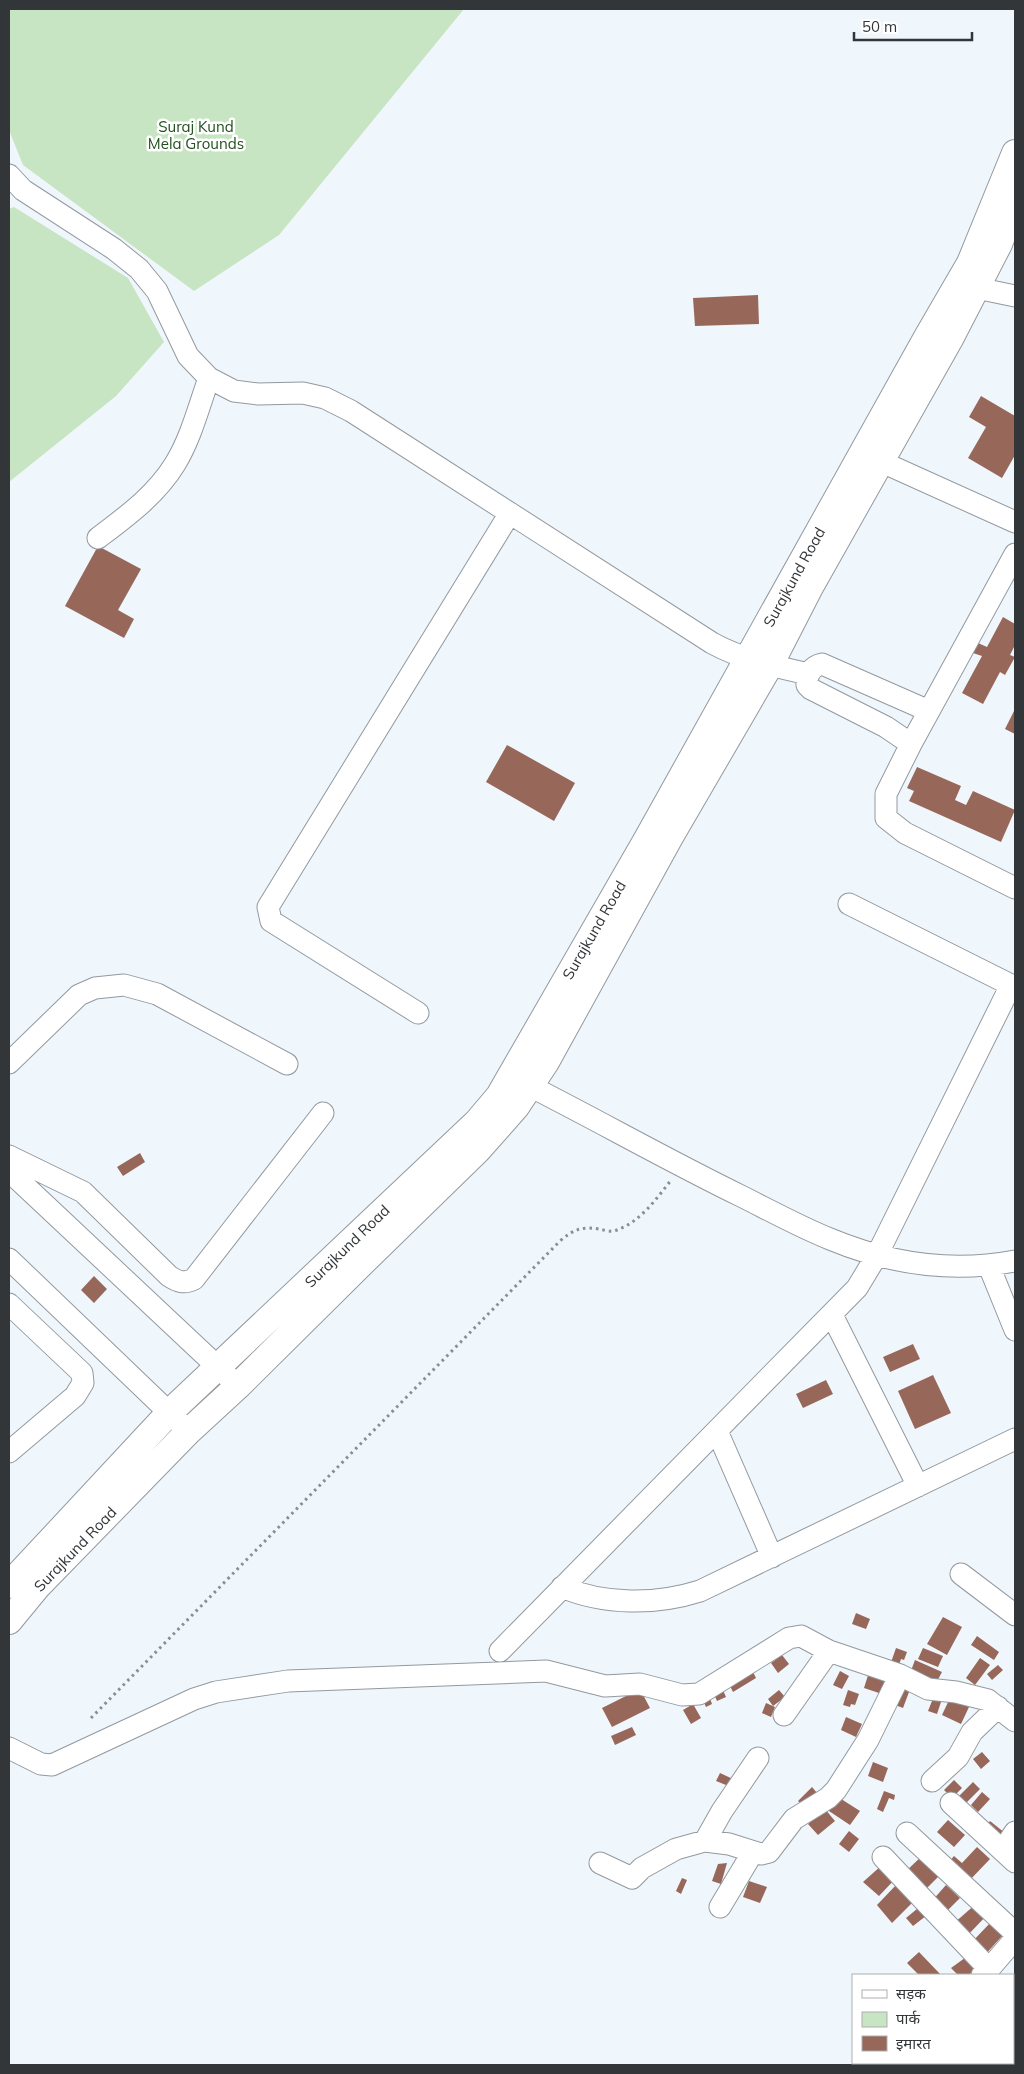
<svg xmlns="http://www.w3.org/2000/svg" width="1024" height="2074" font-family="Mulish,'Noto Sans Devanagari',sans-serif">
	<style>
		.green { fill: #c7e4c3 }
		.building { fill: #97675a }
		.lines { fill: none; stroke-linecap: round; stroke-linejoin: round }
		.minor-casing { stroke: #93999f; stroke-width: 23 }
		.major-casing { stroke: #93999f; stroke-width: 28 }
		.path { stroke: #898e91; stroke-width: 3; stroke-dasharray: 2.5 4; stroke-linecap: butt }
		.minor { stroke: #fff; stroke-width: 21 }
		.major { stroke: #fff; stroke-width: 26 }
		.labels { text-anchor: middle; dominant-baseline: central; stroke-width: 5; stroke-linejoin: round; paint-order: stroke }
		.park-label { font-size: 15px; fill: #20501c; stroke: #fff }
		.street-label { font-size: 15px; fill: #333638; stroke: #fff }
	</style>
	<rect width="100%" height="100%" fill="#eff6fc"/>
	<!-- green -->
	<path class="green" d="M9 9H464L279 235 194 291 23 165 9 130Z
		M14 207 128 278 164 342 116 396 9 482V209Z"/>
	<!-- building -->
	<path class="building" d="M758 295 759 324 695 326 693 298Z
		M981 396 1015 416V455L1002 478 968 458 986 427 969 417Z
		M98 546 141 569 118 610 134 619 124 638 65 606Z
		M1003 617 1015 624V645L1010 655 1015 657 1005 675 1000 672 983 704 962 693 982 656 973 653 978 643 987 647Z
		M1015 709V734L1005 729Z
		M507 745 575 783 554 821 486 782Z
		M917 767 961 786 955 800 966 805 973 791 1015 810 1001 842 909 801 914 791 907 788Z
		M140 1153 145 1162 123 1176 117 1167Z
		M94 1276 107 1289 94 1303 81 1290Z
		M913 1344 920 1359 890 1372 883 1357Z
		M933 1375 951 1413 915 1429 898 1391Z
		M826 1380 833 1394 803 1408 796 1394Z
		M856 1613 870 1619 866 1629 852 1624Z
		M943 1617 962 1627 947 1655 927 1644Z
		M977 1636 999 1652 994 1660 971 1645Z
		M896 1648 907 1652 904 1660 901 1659 897 1671 889 1668Z
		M923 1648 943 1656 938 1667 918 1659Z
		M782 1655 789 1664 778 1673 771 1663Z
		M980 1658 990 1665 975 1685 966 1678Z
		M915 1660 942 1672 934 1687 909 1676Z
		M998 1665 1003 1670 992 1680 987 1674Z
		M870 1669 890 1675 882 1694 864 1688Z
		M752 1670 756 1678 733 1692 729 1684Z
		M840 1671 849 1676 842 1689 833 1685Z
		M897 1687 909 1692 903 1708 890 1703Z
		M722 1688 726 1697 717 1701 713 1692Z
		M640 1689 650 1708 612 1727 602 1708Z
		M779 1690 785 1697 773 1706 768 1699Z
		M848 1690 859 1694 855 1705 851 1704 850 1707 843 1705Z
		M708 1693 712 1704 706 1707 701 1696Z
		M934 1696 942 1699 937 1714 928 1711Z
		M950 1698 969 1707 961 1724 942 1715Z
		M766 1703 775 1707 771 1717 762 1713Z
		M693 1704 701 1718 691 1724 683 1710Z
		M846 1717 862 1724 856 1737 841 1730Z
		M632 1727 636 1735 615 1745 611 1736Z
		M982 1752 990 1761 981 1769 973 1759Z
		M873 1762 888 1768 883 1782 868 1776Z
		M720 1773 735 1780 731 1787 716 1781Z
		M954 1780 962 1788 952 1798 944 1790Z
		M973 1782 980 1789 966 1803 959 1796Z
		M812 1787 817 1793 803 1806 798 1801Z
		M884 1791 895 1795 894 1800 889 1798 883 1812 877 1809Z
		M982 1792 990 1799 978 1812 971 1805Z
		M838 1797 860 1811 850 1825 829 1811Z
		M825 1809 835 1821 818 1835 808 1824Z
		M948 1820 965 1835 954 1847 937 1832Z
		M990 1821 1005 1833 1000 1840 985 1828Z
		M849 1831 859 1839 849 1852 839 1844Z
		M977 1847 990 1859 968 1882 946 1865 954 1856 962 1863Z
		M924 1854 942 1873 923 1892 903 1874Z
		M727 1863 721 1884 712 1881 718 1864Z
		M882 1865 897 1877 879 1896 863 1882Z
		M682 1878 687 1880 681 1894 676 1891Z
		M749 1881 767 1887 760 1903 743 1897Z
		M898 1883 916 1899 892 1923 877 1905Z
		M946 1885 960 1898 944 1914 931 1902Z
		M977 1903 988 1914 966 1937 953 1924Z
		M923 1904 931 1912 913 1926 906 1918Z
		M991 1922 1003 1935 983 1957 971 1943Z
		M919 1952 941 1975H919L907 1963Z
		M969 1955 978 1965 969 1975H958L951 1968Z"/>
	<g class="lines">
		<!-- minor casing -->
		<g class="minor-casing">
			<path id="minor" d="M9 175 23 190 114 249 139 269 157 291 188 356 209 378 234 391 258 394 303 393 325 398 351 411 712 643C741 659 776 667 809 674
				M962 285 1015 296
				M882 462 1015 522
				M98 538C127 516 156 495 175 464 191 438 199 406 209 378
				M1015 554 911 744 886 794V818L905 833 1015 888
				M911 744 886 727 811 689 807 685C806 675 812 666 822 664L929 711
				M849 904 1015 987
				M418 1013 271 921 268 907 510 513
				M9 1063 79 995 95 988 124 985 157 994 287 1064
				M516 1079C592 1117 665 1159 741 1196 771 1211 800 1227 830 1239 890 1264 952 1273 1015 1261
				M9 1156 83 1192 169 1276C178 1282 184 1284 194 1279L323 1113
				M9 1171 238 1386
				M9 1259 180 1423
				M989 1266 1015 1330
				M9 1304 82 1373 83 1383 75 1396 9 1452
				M832 1315 918 1486
				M717 1431 772 1557
				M961 1574 1015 1615
				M562 1587C604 1605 656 1605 700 1591L1015 1439
				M500 1651 857 1288 877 1255 1011 985
				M784 1715 829 1651
				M9 1748 41 1764 52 1765 194 1699 216 1692 288 1681 546 1671 605 1686 640 1684 682 1695 699 1694 789 1638 801 1636 829 1651 900 1675 928 1689 956 1692 988 1700 1015 1721
				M932 1781 958 1757 972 1732 998 1707
				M951 1803 1015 1862
				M907 1833 1015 1933
				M705 1841 722 1811 758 1758
				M1003 1850 1015 1832
				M883 1857 989 1969
				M600 1863 632 1878 642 1868 676 1849 705 1841 729 1844 761 1854 769 1852 794 1819 828 1798 836 1790 868 1740 900 1675
				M720 1907 753 1852
				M982 1975 989 1969 1015 1939
				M1013 1999 1015 1996
				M872 2065 874 2063"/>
		</g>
		<!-- major casing -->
		<g class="major-casing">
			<path id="major" d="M9 1585 170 1412 477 1122 499 1096 647 839 927 337 970 263 1015 153
				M9 1621 37 1587 188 1432 238 1386 359 1266 478 1150 516 1107 546 1062 670 837 770 665 810 587 951 337 999 244 1015 203"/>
		</g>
		<!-- path -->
		<path class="path" d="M91 1718 560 1241C573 1230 581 1226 599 1229 604 1230 610 1232 614 1231 640 1223 656 1199 672 1179"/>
		<!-- minor -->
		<use href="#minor" class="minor"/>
		<!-- major -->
		<use href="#major" class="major"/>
	</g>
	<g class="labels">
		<!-- park labels -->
		<g class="park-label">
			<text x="196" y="126">Suraj Kund<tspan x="196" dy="17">Mela Grounds</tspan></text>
		</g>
		<!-- street labels -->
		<g class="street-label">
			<text transform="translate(794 577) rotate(-61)">Surajkund Road</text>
			<text transform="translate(594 930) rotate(-60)">Surajkund Road</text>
			<text transform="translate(347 1246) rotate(-44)">Surajkund Road</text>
			<text transform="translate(75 1549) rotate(-46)">Surajkund Road</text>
		</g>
	</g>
	<!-- border -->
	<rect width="1024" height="2074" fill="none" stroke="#333638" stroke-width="20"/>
	<!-- legend -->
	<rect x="852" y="1974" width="162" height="90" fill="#ffffff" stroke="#adafaf"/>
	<rect x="862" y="1990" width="25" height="8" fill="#ffffff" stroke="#adafaf"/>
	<text x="896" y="1999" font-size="15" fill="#333638">सड़क</text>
	<rect x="862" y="2012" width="25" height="15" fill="#c7e4c3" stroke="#adafaf"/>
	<text x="896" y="2024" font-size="15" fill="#333638">पार्क</text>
	<rect x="862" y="2036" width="25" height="15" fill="#97675a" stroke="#adafaf"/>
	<text x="896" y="2049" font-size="15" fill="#333638">इमारत</text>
	<!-- scale -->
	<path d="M854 32v8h118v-8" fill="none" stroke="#333638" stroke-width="2.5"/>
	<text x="862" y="32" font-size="15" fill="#333638" stroke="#ffffff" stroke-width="4" paint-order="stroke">50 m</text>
</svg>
